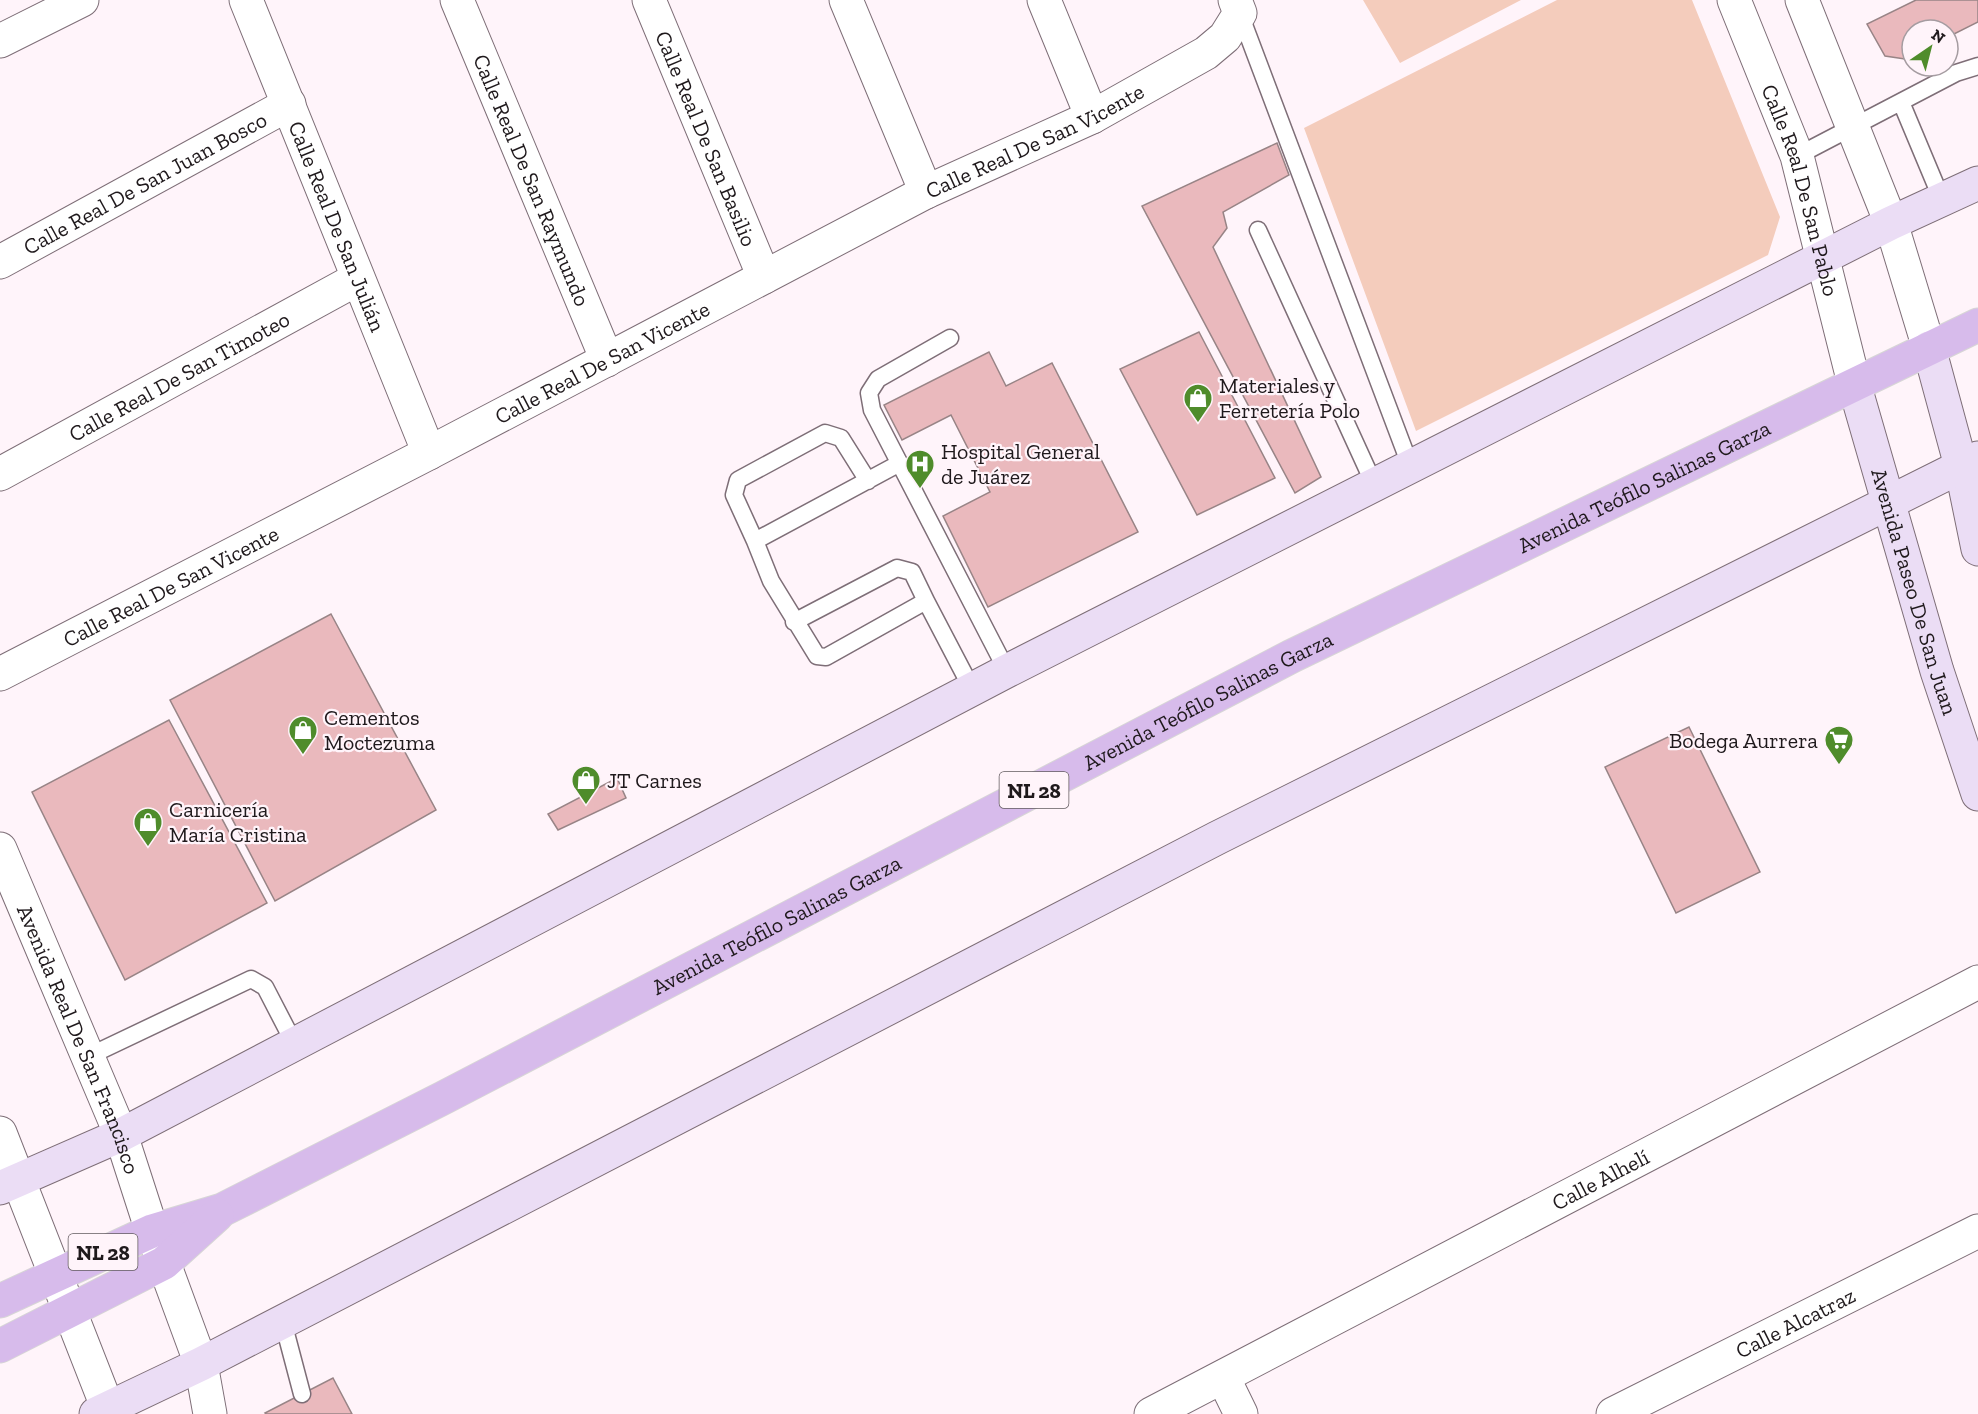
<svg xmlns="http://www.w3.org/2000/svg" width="1978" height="1414" font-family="'Zilla Slab',serif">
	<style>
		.green { fill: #f4ccbc }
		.building { fill: #eab9bd; stroke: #988486; stroke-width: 1.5 }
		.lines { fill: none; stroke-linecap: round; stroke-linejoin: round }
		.lane-casing { stroke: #7e6e77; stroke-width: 19 }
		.street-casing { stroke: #7e6e77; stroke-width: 35 }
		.secondary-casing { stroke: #7e6e77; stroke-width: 35 }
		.primary-casing { stroke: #d7d6d6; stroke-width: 35 }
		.lane { stroke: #fff; stroke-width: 16 }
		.street { stroke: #fff; stroke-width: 33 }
		.secondary { stroke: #ebddf5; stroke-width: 33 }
		.primary { stroke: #d7bbeb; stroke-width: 33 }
		.labels { text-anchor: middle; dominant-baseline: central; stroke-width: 4.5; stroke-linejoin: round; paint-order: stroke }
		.shield { fill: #fff4fa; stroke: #625b5f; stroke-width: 1.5 }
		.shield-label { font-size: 21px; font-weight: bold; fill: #1f191c }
		.street-label { font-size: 22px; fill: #1f191c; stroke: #fff4fa }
		.poi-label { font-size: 22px; fill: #1f191c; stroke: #fff4fa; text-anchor: start }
	</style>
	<rect width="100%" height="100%" fill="#fff4fa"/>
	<!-- green -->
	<path class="green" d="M1363 0H1521L1400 63Z
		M1557 0H1692L1780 217 1768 255 1416 431 1304 128Z"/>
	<!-- building -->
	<path class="building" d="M1916 0H1978V22L1948 37V30H1912V56L1905 59 1885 56 1867 24Z
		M1277 143 1289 175 1223 212 1227 228 1213 247 1321 477 1295 493 1142 206Z
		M1199 332 1275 478 1197 515 1120 369Z
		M989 352 1006 386 1052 363 1138 532 988 607 943 516 990 492 951 415 902 440 884 405Z
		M331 614 436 810 275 901 170 700Z
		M169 720 267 903 125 980 32 792Z
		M1689 727 1760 872 1676 913 1605 767Z
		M617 778 626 798 558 830 548 814Z
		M333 1378 352 1414H266L265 1413Z"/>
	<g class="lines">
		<!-- lane casing -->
		<g class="lane-casing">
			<path id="lane" d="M1240 14 1410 465
				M1901 102 1942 200
				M1797 156 1956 73 1978 66
				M1258 230 1374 484
				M950 338 878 379 869 393 872 410 1007 671
				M868 481 841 438 825 433 738 480 734 495 755 541 900 463
				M755 541 771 581 817 656 826 657 926 601 972 689
				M794 622 897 568 912 572 926 601
				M87 1057 251 979 265 987 294 1043
				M283 1322 302 1394"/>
		</g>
		<!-- street casing -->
		<g class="street-casing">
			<g id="street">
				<path id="s1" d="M246 0 429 453"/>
				<path id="s2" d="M457 0 607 360"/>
				<path id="s3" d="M649 0 764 277"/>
				<path d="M846 0 926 192"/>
				<path d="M1044 0 1092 117"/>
				<path id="s4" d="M1734 0 1797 156 1855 387"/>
				<path d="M1802 0 1891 223 1929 348"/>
				<path d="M0 41 82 0"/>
				<path id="s5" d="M0 262 289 104"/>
				<path id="s6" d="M0 474 357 279"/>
				<path id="s7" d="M0 674 429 453 926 192 1092 117 1206 53 1225 37 1240 13 1235 0"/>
				<path id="s8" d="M0 849 121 1135 152 1231 201 1364 210 1414"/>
				<path d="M0 1133 110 1414"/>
				<path d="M1223 1377 1241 1414"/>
				<path id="s9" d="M1151 1414 1978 982"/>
				<path id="s10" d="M1613 1414 1978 1231"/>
			</g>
		</g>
		<!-- secondary casing -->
		<g class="secondary-casing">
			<g id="secondary">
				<path d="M1929 348 1961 466 1978 549"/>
				<path id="s11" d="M1855 387 1937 671 1978 794"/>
				<path d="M0 1188 121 1135 1007 671 1891 223 1978 183"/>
				<path d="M96 1414 201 1364 1217 838 1978 458"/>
			</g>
		</g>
		<!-- primary casing -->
		<g class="primary-casing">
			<g id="primary">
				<path id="s12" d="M0 1301 152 1231 222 1210 443 1098 1292 656 1978 325"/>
				<path d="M0 1346 164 1263 217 1215"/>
			</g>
		</g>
		<!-- lane -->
		<use href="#lane" class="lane"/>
		<!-- street -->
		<use href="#street" class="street"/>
		<!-- secondary -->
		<use href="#secondary" class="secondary"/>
		<!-- primary -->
		<use href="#primary" class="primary"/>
	</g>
	<!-- icons -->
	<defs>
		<g id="shop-pin" transform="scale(1.5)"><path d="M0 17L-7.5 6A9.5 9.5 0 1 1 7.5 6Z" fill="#4f8c2b" stroke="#fff4fa"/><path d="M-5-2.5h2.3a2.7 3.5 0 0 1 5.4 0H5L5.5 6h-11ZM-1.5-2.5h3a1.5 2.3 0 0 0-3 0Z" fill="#fff"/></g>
		<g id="hospital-pin" transform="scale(1.5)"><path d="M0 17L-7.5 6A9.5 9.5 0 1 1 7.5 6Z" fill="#4f8c2b" stroke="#fff4fa"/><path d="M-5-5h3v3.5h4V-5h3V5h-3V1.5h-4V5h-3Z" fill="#fff"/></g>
		<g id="supermarket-pin" transform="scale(1.5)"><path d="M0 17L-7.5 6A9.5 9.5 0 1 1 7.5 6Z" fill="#4f8c2b" stroke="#fff4fa"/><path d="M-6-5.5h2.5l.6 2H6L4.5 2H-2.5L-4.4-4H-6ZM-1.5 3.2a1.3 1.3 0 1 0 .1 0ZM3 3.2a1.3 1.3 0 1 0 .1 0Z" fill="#fff"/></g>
	</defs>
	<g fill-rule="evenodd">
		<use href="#shop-pin" x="1198" y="398"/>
		<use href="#hospital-pin" x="920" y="464"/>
		<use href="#shop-pin" x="303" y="730"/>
		<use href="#supermarket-pin" x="1839" y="740"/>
		<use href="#shop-pin" x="586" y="780"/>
		<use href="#shop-pin" x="148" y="822"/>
	</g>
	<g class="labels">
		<!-- shield labels -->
		<g class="shield">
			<rect x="999.5" y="772" width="69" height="36" rx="4.5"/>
			<rect x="68.5" y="1234" width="69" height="36" rx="4.5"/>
		</g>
		<g class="shield-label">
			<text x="1034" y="790">NL 28</text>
			<text x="103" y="1252">NL 28</text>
		</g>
		<!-- street labels -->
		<g class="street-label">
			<text stroke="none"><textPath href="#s3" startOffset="150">Calle Real De San Basilio</textPath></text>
			<text stroke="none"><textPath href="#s7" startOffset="1164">Calle Real De San Vicente</textPath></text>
			<text stroke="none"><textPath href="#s2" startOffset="195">Calle Real De San Raymundo</textPath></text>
			<text stroke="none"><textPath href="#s5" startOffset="165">Calle Real De San Juan Bosco</textPath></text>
			<text stroke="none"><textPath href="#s4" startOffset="202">Calle Real De San Pablo</textPath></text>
			<text stroke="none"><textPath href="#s1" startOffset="244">Calle Real De San Julián</textPath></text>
			<text stroke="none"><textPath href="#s7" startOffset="678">Calle Real De San Vicente</textPath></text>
			<text stroke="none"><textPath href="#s6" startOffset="204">Calle Real De San Timoteo</textPath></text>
			<text stroke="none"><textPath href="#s12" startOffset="1836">Avenida Teófilo Salinas Garza</textPath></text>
			<text stroke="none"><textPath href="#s7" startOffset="192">Calle Real De San Vicente</textPath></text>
			<text stroke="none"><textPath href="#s11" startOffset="213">Avenida Paseo De San Juan</textPath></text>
			<text stroke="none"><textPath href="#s12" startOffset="1350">Avenida Teófilo Salinas Garza</textPath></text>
			<text stroke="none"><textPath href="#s12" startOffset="864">Avenida Teófilo Salinas Garza</textPath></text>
			<text stroke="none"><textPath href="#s8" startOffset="206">Avenida Real De San Francisco</textPath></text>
			<text stroke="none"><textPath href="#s9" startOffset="507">Calle Alhelí</textPath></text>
			<text stroke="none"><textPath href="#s10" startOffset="204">Calle Alcatraz</textPath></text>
		</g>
		<!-- poi labels -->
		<g class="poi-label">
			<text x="1219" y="385">Materiales y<tspan x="1219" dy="25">Ferretería Polo</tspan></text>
			<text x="941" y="451">Hospital General<tspan x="941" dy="25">de Juárez</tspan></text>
			<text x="324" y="717">Cementos<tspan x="324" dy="25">Moctezuma</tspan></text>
			<text x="1818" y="740" text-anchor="end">Bodega Aurrera</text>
			<text x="607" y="780">JT Carnes</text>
			<text x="169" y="809">Carnicería<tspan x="169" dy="25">María Cristina</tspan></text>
		</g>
	</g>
	<!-- north arrow -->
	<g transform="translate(1930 48) rotate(35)"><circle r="28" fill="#fff4fa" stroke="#a59ca1" stroke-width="1.5"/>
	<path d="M0-4.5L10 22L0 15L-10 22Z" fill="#4f8c2b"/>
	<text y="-9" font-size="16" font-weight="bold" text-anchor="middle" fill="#1f191c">N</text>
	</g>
</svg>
